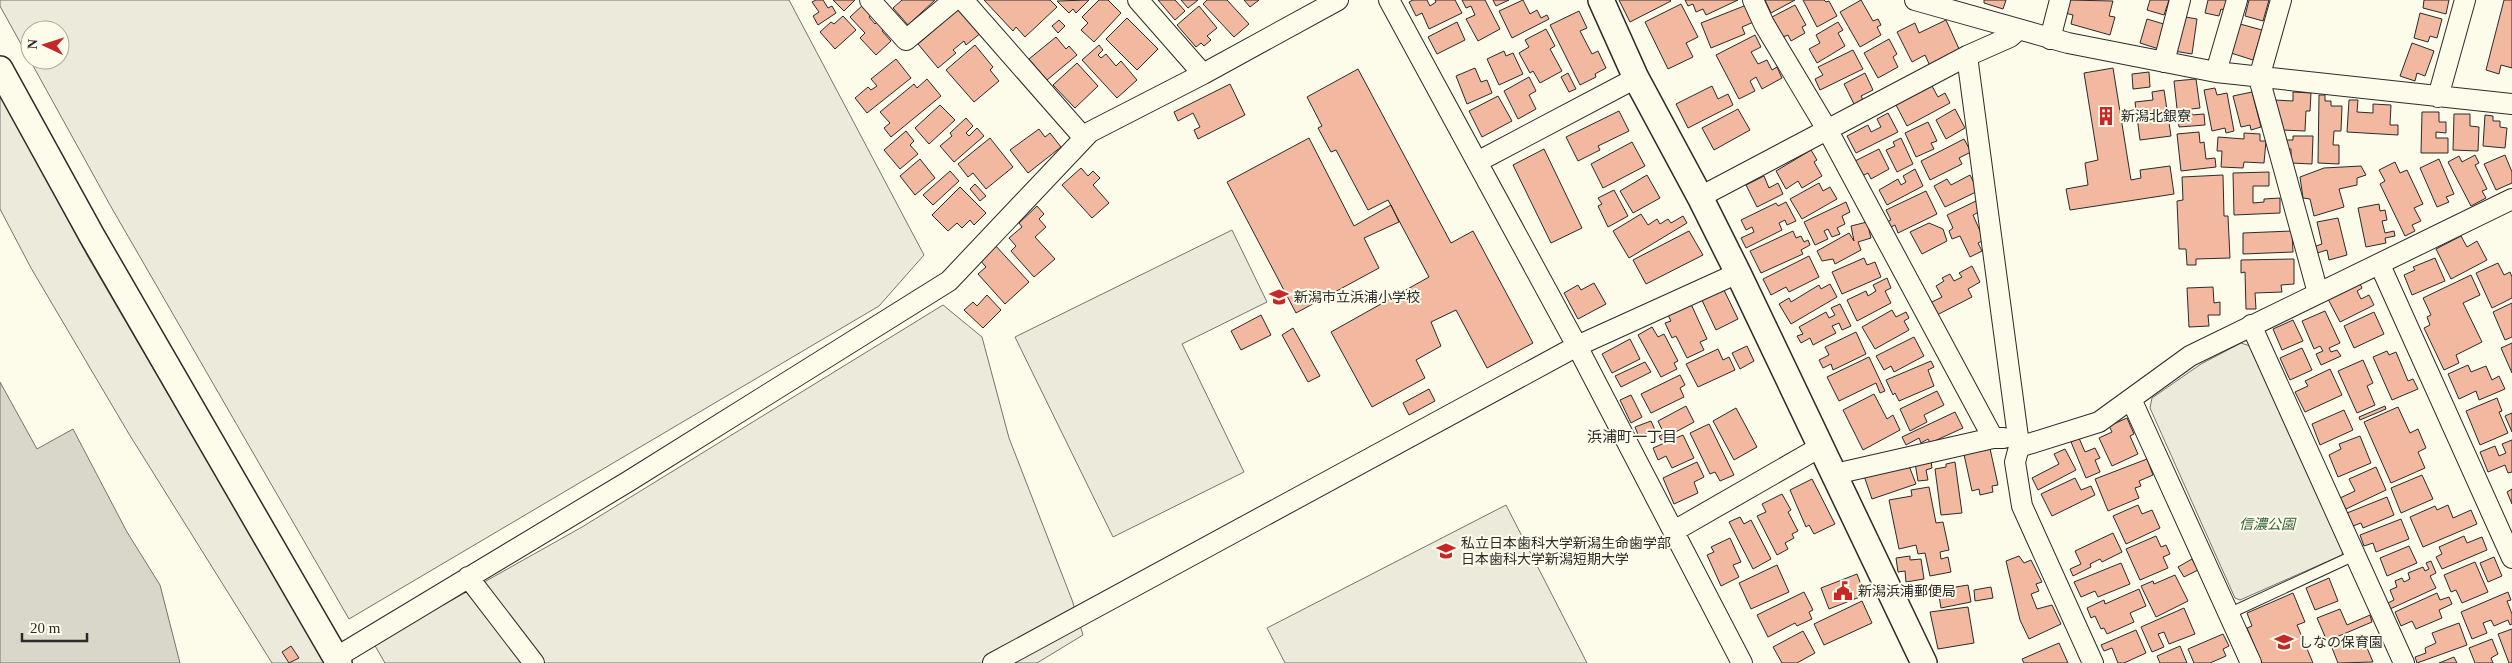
<svg xmlns="http://www.w3.org/2000/svg" width="2512" height="663" font-family="'Times New Roman','Noto Sans JP',serif">
	<style>
		.green { fill: #ecebdb; stroke: #74746e; fill-rule: evenodd }
		.water { fill: #d8d7c9; stroke: #74746e }
		.building { fill: #f2b8a0; stroke: #2b2b2b }
		.lines { fill: none; stroke-linecap: round; stroke-linejoin: round }
		.service-casing { stroke: #2b2b2b; stroke-width: 12 }
		.minor-casing { stroke: #2b2b2b; stroke-width: 22 }
		.tertiary-casing { stroke: #2b2b2b; stroke-width: 28 }
		.service { stroke: #fdfbea; stroke-width: 10 }
		.minor { stroke: #fdfbea; stroke-width: 20 }
		.tertiary { stroke: #fdfbea; stroke-width: 25 }
		.labels { text-anchor: middle; dominant-baseline: central; stroke-width: 4; stroke-linejoin: round; paint-order: stroke }
		.poi-label { font-size: 14px; fill: #2b2b2b; stroke: #fdfbea; text-anchor: start }
		.park-label { font-size: 14px; font-style: italic; fill: #34623c; stroke: #fdfbea }
		.neighbourhood-label { font-size: 15px; fill: #2b2b2b; stroke: #fdfbea }
	</style>
	<rect width="100%" height="100%" fill="#fdfbea"/>
	<!-- green -->
	<path class="green" d="M0 0H789L924 255 879 306 349 619 110 205 0 6ZM30 30H60V60H30Z
		M0 94 88 257 325 663H272L129 434 31 268 0 209Z
		M1232 230 1267 302 1182 344 1244 472 1113 537 1015 337Z
		M943 305 982 337 1009 438 1072 600 1083 635 1037 663H385L374 644 582 527Z
		M2241 343 2250 346 2343 548 2342 555 2240 600 2235 598 2150 408 2152 398 2201 364Z
		M1506 505 1587 663H1285L1267 628Z"/>
	<!-- water -->
	<path class="water" d="M0 382 37 449 73 429 127 532 160 585 180 663H0Z"/>
	<!-- building -->
	<path class="building" d="M816 0H823L828 8 832 6 836 13 818 25 813 16 819 12 812 2Z
		M833 0H855L844 11Z
		M902 0H935L908 25 893 8Z
		M984 0H1050L1057 7 1025 37 1016 27 1013 31Z
		M1089 0 1076 13 1073 9 1069 13 1057 1Z
		M1099 0H1108L1121 13 1094 42 1081 30 1088 23 1082 17Z
		M1158 0H1175L1185 11 1175 20Z
		M1181 0H1198L1188 8Z
		M1207 0H1227L1249 24 1234 37 1203 4Z
		M1244 0H1259L1250 7Z
		M1413 0H1427L1430 6 1436 2 1435 0H1455L1462 13 1429 29 1422 13 1416 16 1409 2Z
		M1462 0H1485L1500 29 1478 41 1466 19 1475 15 1471 6 1466 8Z
		M1493 0H1509L1496 6Z
		M1523 0 1530 14 1537 10 1541 18 1547 15 1549 19 1512 38 1499 11Z
		M1619 0H1670L1671 1 1630 22Z
		M1685 0H1738L1706 15 1703 9 1696 12 1693 4 1688 6Z
		M1765 0H1795L1771 13Z
		M1803 0H1824L1826 2 1829 1 1837 16 1817 27Z
		M1861 0 1873 21 1878 19 1881 25 1877 27 1881 35 1860 47 1840 12Z
		M1984 0H2006L2003 9 1984 3Z
		M2068 0 2113 1 2109 16 2115 17 2110 35 2071 24 2073 15 2065 13Z
		M2150 0H2169L2164 15 2147 10Z
		M2208 0H2229L2227 11 2221 9 2219 16 2205 13Z
		M2249 0H2269L2263 21 2245 16Z
		M2424 0H2449L2446 14 2423 8Z
		M2504 0H2512V68L2501 65 2499 74 2486 70Z
		M864 4 873 14 869 17 875 24 879 20 886 28 882 31 891 41 876 55 860 38 865 33 850 17Z
		M1681 4 1698 37 1686 43 1693 57 1668 69 1645 22Z
		M1749 4 1756 21 1742 27 1745 34 1711 48 1701 23Z
		M1795 5 1806 25 1802 27 1805 33 1791 41 1788 35 1783 37 1772 17Z
		M1199 6 1217 28 1207 36 1211 40 1204 46 1201 43 1196 47 1177 25Z
		M961 7 982 32 966 45 964 41 953 50 956 53 938 68 918 44Z
		M1579 11 1587 28 1580 31 1592 54 1598 51 1606 68 1595 74 1596 77 1580 85 1550 25Z
		M2420 13 2442 19 2437 38 2430 36 2428 42 2414 38Z
		M843 16 856 30 835 49 820 32 831 22 834 24Z
		M2180 16 2197 19 2192 54 2174 51Z
		M1127 18 1158 49 1137 70 1106 39Z
		M2147 19 2167 25 2159 49 2140 43Z
		M1059 20 1065 26 1058 33 1052 26Z
		M1946 20 1960 51 1930 66 1925 55 1912 62 1897 32 1915 23 1919 33Z
		M1457 22 1465 40 1437 54 1428 37Z
		M1838 22 1843 30 1838 33 1845 46 1817 63 1809 49 1820 43 1816 35Z
		M2240 24 2262 30 2253 60 2231 53Z
		M1546 29 1555 46 1550 49 1562 71 1540 83 1533 71 1530 73 1519 53 1529 47 1525 40Z
		M1755 35 1761 47 1751 52 1758 64 1767 60 1772 70 1777 67 1782 78 1762 89 1756 77 1750 81 1755 91 1739 99 1716 55Z
		M1056 37 1066 49 1069 46 1077 55 1047 80 1029 59Z
		M1889 39 1897 54 1893 57 1898 67 1878 78 1864 53Z
		M2412 43 2434 51 2425 76 2417 73 2415 81 2400 76Z
		M975 45 993 67 990 70 999 81 974 102 946 70Z
		M1099 45 1103 50 1098 55 1101 58 1106 54 1116 66 1121 61 1137 80 1117 98 1082 60Z
		M1853 50 1863 69 1820 90 1815 79 1823 75 1818 67Z
		M1504 51 1506 56 1513 53 1523 74 1499 85 1487 59Z
		M896 59 911 78 867 113 855 98 868 87 871 90 877 86 871 79Z
		M1077 63 1098 86 1075 108 1053 85Z
		M1475 68 1481 82 1487 80 1492 93 1467 104 1456 76Z
		M2113 68 2131 180 2141 178 2140 170 2170 166 2174 194 2070 210 2066 189 2088 185 2085 163 2098 160 2084 73Z
		M1358 69 1451 243 1473 231 1533 343 1487 368 1456 310 1431 322 1441 346 1416 360 1425 378 1372 407 1331 332 1429 277 1388 200 1368 210 1336 150 1331 152 1318 128 1322 126 1307 97Z
		M2149 72 2150 87 2133 89 2132 74Z
		M1568 73 1576 89 1569 92 1561 77Z
		M1865 73 1873 90 1861 96 1865 104 1856 108 1844 84Z
		M1529 77 1536 91 1529 95 1536 109 1518 119 1504 91Z
		M927 79 941 96 891 137 884 128 890 123 880 112 914 84 917 88Z
		M2196 79 2200 108 2191 109 2192 115 2204 114 2205 125 2179 127 2174 81Z
		M1230 84 1245 115 1198 139 1194 130 1200 127 1193 113 1178 121 1174 112Z
		M1712 86 1718 99 1728 94 1733 105 1688 128 1676 104Z
		M1932 86 1938 97 1945 93 1950 103 1907 126 1896 105Z
		M2215 88 2217 95 2227 93 2234 131 2226 133 2225 128 2212 131 2204 90Z
		M2164 90 2171 136 2140 140 2135 102 2153 100 2152 92Z
		M2252 92 2261 127 2251 130 2250 125 2241 127 2233 96Z
		M2293 92 2311 93 2310 111H2306L2305 131 2282 130V122L2278 121 2274 100 2293 101Z
		M2319 95H2325V101H2331V106H2342L2341 131H2334L2333 145H2339V164L2318 163Z
		M1498 96 1512 121 1482 137 1469 111Z
		M2349 100H2358L2357 112 2373 113V104L2391 105 2390 125H2398V135L2347 132Z
		M940 105 955 120 929 144 915 128Z
		M1738 109 1750 130 1714 150 1702 128Z
		M1955 109 1965 128 1946 139 1936 120Z
		M1619 111 1629 131 1598 146 1600 150 1578 161 1566 137Z
		M2422 112H2439V122H2446V133L2436 132V138H2448V153H2421Z
		M1888 113 1898 132 1856 153 1847 136 1868 125 1871 132 1881 127 1877 119Z
		M2454 114H2470V126L2479 127 2478 151 2453 150Z
		M2485 115 2493 116V121H2500V127L2507 128 2505 148 2483 146Z
		M966 118 973 126 966 133 969 136 977 128 984 136 954 162 940 146 952 136 950 133Z
		M1928 122 1937 141 1931 143 1934 149 1916 157 1905 133Z
		M1039 129 1045 137 1050 133 1061 147 1028 173 1010 150Z
		M906 131 914 141 910 145 918 154 900 169 884 150Z
		M2199 132 2200 143 2204 142 2206 159 2215 158 2216 167 2181 171 2177 134Z
		M2244 133 2260 134V141H2266L2264 163 2244 162 2243 168 2221 167 2222 151H2217L2218 137 2244 139Z
		M2293 136H2313L2312 164 2291 163V149H2285V140H2293Z
		M990 138 1013 167 986 189 973 173 968 177 958 164Z
		M1309 138 1354 226 1391 205 1399 222 1364 238 1379 268 1296 313 1227 182Z
		M1901 138 1913 164 1897 172 1886 150 1895 146 1893 142Z
		M1964 139 1971 152 1959 158 1962 164 1930 180 1921 161Z
		M1632 142 1645 166 1603 188 1591 164Z
		M1544 149 1582 228 1551 243 1513 165Z
		M1879 149 1889 169 1871 179 1868 173 1860 177 1853 162Z
		M1811 150 1817 160 1814 162 1822 176 1802 188 1798 181 1786 189 1776 171Z
		M2475 155 2479 163 2475 165 2487 189 2482 191 2486 198 2471 206 2448 162 2459 156 2462 162Z
		M2505 155 2512 172V183L2496 190 2484 164Z
		M920 159 935 178 915 195 900 176Z
		M2439 159 2454 194 2446 197 2449 202 2437 207 2420 168Z
		M2395 162 2400 173 2407 170 2423 204 2414 208 2421 221 2412 225 2415 231 2405 236 2380 184 2385 181 2379 170Z
		M2361 166 2366 175 2357 178V185L2339 189 2344 207 2314 216 2310 199 2303 198 2300 177 2324 168Z
		M1081 168 1088 176 1093 171 1100 178 1093 185 1109 203 1092 218 1062 185Z
		M1915 169 1923 186 1887 205 1879 190 1898 179 1901 185 1906 182 1903 176Z
		M950 171 959 181 933 205 923 195Z
		M2269 172V186H2253V203L2264 202V199L2280 198V213L2234 215 2233 173Z
		M1647 175 1660 198 1633 213 1620 191Z
		M1970 175 1978 191 1945 207 1934 186 1947 179 1951 185Z
		M2223 175 2224 216H2228L2230 258 2196 259V265H2187L2186 249H2179L2177 201 2183 200 2182 177Z
		M1764 176 1769 188 1778 183 1783 194 1757 207 1746 185Z
		M1819 183 1823 191 1830 187 1837 199 1802 219 1790 199Z
		M975 184 986 196 980 201 970 189Z
		M960 187 986 213 974 225 970 220 962 228 957 223 948 231 932 215Z
		M1614 190 1628 216 1608 227 1598 206 1602 204 1598 198Z
		M1926 191 1937 214 1898 233 1895 225 1887 229 1885 223 1891 220 1886 210Z
		M1976 201 1981 211 1973 215 1984 240 1978 243 1982 251 1970 257 1960 236 1952 239 1949 231 1953 228 1947 215Z
		M1786 202 1796 221 1787 225 1785 220 1779 223 1782 230 1746 248 1741 238 1754 232 1752 227 1746 230 1741 220 1776 203 1778 206Z
		M1846 202 1850 212 1842 216 1845 224 1837 228 1840 234 1832 237 1828 229 1824 231 1828 239 1815 245 1804 222Z
		M2379 204 2380 211 2385 210 2387 220 2382 221 2385 233 2394 231 2395 236 2385 238 2386 243 2366 247 2358 208Z
		M1037 206 1044 214 1039 219 1046 227 1035 237 1055 259 1034 277 1011 251 1016 246 1009 238 1022 227 1019 223Z
		M1641 214 1648 225 1657 219 1660 224 1668 219 1671 223 1683 216 1687 223 1629 258 1613 231Z
		M2338 218 2347 255 2329 260 2327 250 2317 253 2316 246 2322 244 2317 222Z
		M1867 222 1871 238 1858 242 1861 250 1835 264 1833 259 1822 261 1817 251 1849 233 1854 241 1851 226Z
		M1929 223 1943 229 1947 241 1922 254 1910 232Z
		M1689 231 1703 255 1646 284 1633 260Z
		M1793 231 1796 238 1801 236 1804 242 1808 240 1810 245 1801 250 1803 254 1761 273 1750 251Z
		M2292 231 2293 252 2243 254V233Z
		M2461 236 2467 247 2477 241 2487 260 2451 279 2436 249Z
		M994 244 1029 282 1005 304 978 274 986 267 978 258Z
		M1809 256 1819 277 1789 292 1786 287 1771 295 1763 279Z
		M1864 258 1867 265 1875 262 1881 277 1842 294 1832 272Z
		M2435 258 2445 281 2412 295 2404 275 2415 270 2413 267Z
		M2294 259V284L2281 285 2282 292 2255 293 2256 309H2246L2245 272 2241 273V260Z
		M2498 263 2504 275 2510 272 2512 277V298L2492 308 2476 273Z
		M1972 266 1980 282 1968 289 1972 297 1935 316 1928 304 1942 297 1936 286 1944 281 1942 278 1950 274 1954 281 1962 277 1959 273Z
		M2471 275 2480 295 2463 303 2482 342 2456 355 2459 363 2444 370 2424 328 2430 325 2427 317 2431 315 2423 298Z
		M1887 278 1891 288 1885 291 1891 303 1857 321 1847 300 1866 291 1868 296 1876 291 1873 285Z
		M1594 283 1606 304 1578 319 1564 293 1578 285 1581 290Z
		M1830 284 1837 297 1791 324 1779 304 1789 298 1791 302 1819 285 1821 289Z
		M2360 284 2362 288 2357 291 2361 299 2369 295 2374 305 2340 322 2328 299Z
		M1722 286 1738 319 1716 330 1700 296Z
		M2213 287 2214 303 2220 302V315H2208L2209 326 2189 327 2187 288Z
		M987 295 1001 310 983 328 964 310 973 302 977 306Z
		M2512 303V337L2505 340 2493 312Z
		M1691 304 1707 339 1700 342 1704 350 1687 358 1676 336 1672 338 1665 323 1671 321 1668 315Z
		M1840 304 1851 326 1842 330 1839 323 1832 326 1836 333 1813 345 1810 338 1801 343 1797 336 1803 334 1799 327 1826 312 1829 318 1835 315 1831 308Z
		M1892 310 1896 317 1906 312 1909 318 1904 321 1909 330 1875 349 1862 327Z
		M2325 311 2340 343 2329 348 2331 352 2337 350 2341 356 2321 365 2316 354 2323 351 2320 346 2314 349 2302 321Z
		M2374 312 2384 334 2354 348 2344 326Z
		M1261 315 1271 335 1241 350 1231 331Z
		M2293 320 2303 341 2282 350 2273 329Z
		M1652 327 1658 337 1664 334 1678 361 1674 363 1677 369 1661 377 1638 335Z
		M1293 328 1320 376 1308 382 1282 335Z
		M1856 332 1866 354 1833 370 1831 364 1823 368 1819 360 1829 355 1825 347Z
		M1914 337 1924 356 1894 372 1891 366 1884 370 1876 356Z
		M1630 339 1640 359 1612 373 1602 354Z
		M2512 343V373L2501 348Z
		M1747 346 1754 361 1740 369 1732 353Z
		M2302 348 2312 370 2290 380 2280 358Z
		M1718 349 1723 360 1729 357 1735 370 1698 387 1686 364Z
		M2387 351 2389 355 2396 352 2408 381 2413 379 2418 389 2392 400 2373 357Z
		M1869 357 1885 391 1880 393 1876 383 1839 401 1827 377Z
		M2363 360 2373 383 2367 386 2375 405 2357 413 2338 371Z
		M1931 361 1934 367 1928 370 1934 386 1899 401 1895 393 1893 395 1886 380Z
		M1645 362 1651 372 1621 387 1615 376Z
		M2468 365 2471 372 2486 366 2492 380 2499 376 2505 389 2479 400 2476 391 2459 399 2448 374Z
		M2330 369 2342 395 2305 412 2295 392 2308 386 2305 381Z
		M1680 375 1685 385 1680 388 1684 397 1651 413 1641 394Z
		M1429 389 1435 401 1409 415 1403 403Z
		M1937 391 1944 405 1924 415 1927 422 1910 431 1900 409Z
		M1874 394 1887 419 1893 415 1900 430 1863 450 1843 410Z
		M1631 395 1642 417 1631 423 1620 400Z
		M2497 398 2502 411 2499 412 2508 433 2480 445 2466 411Z
		M1686 406 1694 422 1661 440 1659 436 1664 434 1658 421Z
		M2385 406 2386 409 2360 420 2359 417Z
		M2398 407 2410 433 2418 429 2426 448 2418 452 2425 468 2391 483 2364 422Z
		M1736 408 1757 447 1734 460 1713 421Z
		M2344 410 2353 430 2320 445 2312 424Z
		M1955 412 1963 428 1930 443 1928 439 1921 443 1919 438 1906 445 1902 437Z
		M2512 413V432L2505 416Z
		M2127 418 2134 434 2130 436 2138 454 2112 466 2099 438 2112 432 2109 426Z
		M1651 421 1655 430 1639 437 1635 427Z
		M1709 424 1734 475 1720 481 1715 472 1710 474 1690 433Z
		M1683 435 1694 458 1672 468 1666 456 1658 460 1653 448Z
		M2360 436 2371 463 2338 477 2329 455 2341 449 2339 444Z
		M2079 438 2085 452 2095 448 2100 458 2095 460 2100 472 2086 478 2071 442Z
		M2512 440V472L2508 473 2505 465 2488 472 2480 452 2495 446 2499 456 2506 453 2502 444Z
		M1989 444 1998 485 1992 486 1993 492 1980 495 1979 489 1972 491 1963 450Z
		M2065 449 2076 470 2038 490 2032 478 2059 464 2054 454Z
		M1930 454 1932 468 1926 470 1928 480 1918 481 1914 457Z
		M1906 458 1916 484 1872 499 1863 473Z
		M2147 459 2153 475 2139 481 2141 486 2135 488 2139 498 2108 511 2095 479Z
		M1697 462 1704 477 1694 482 1698 493 1674 504 1663 478Z
		M1955 462 1962 513 1941 515 1935 469 1946 467V464Z
		M2376 467 2386 490 2346 509 2340 498 2355 491 2349 479Z
		M2422 475 2433 499 2401 513 2391 488Z
		M2075 478 2081 490 2091 486 2095 495 2052 516 2041 494Z
		M1812 479 1835 524 1814 534 1809 525 1806 527 1790 490Z
		M1929 487 1936 523 1943 522 1949 550 1940 552 1941 559 1948 557 1951 572 1930 576 1925 553 1918 554 1916 545 1899 549 1889 500 1912 496 1911 490Z
		M2512 489V504L2507 492Z
		M1782 494 1791 510 1788 512 1798 531 1792 534 1794 538 1785 543 1788 549 1777 555 1757 516 1766 512 1762 504Z
		M2387 497 2394 515 2363 528 2361 523 2353 526 2347 513Z
		M2138 505 2142 514 2152 510 2160 528 2126 544 2113 516Z
		M2448 505 2453 518 2471 510 2477 524 2423 547 2410 517 2435 506 2437 510Z
		M1740 517 1744 524 1751 520 1771 559 1753 569 1729 522Z
		M2401 519 2409 539 2376 552 2373 543 2364 546 2360 535Z
		M2113 533 2122 552 2102 562 2100 559 2090 564 2091 567 2073 576 2070 569 2081 564 2075 551Z
		M2156 536 2161 547 2166 545 2170 554 2163 557 2168 568 2140 580 2126 549Z
		M2464 536 2467 543 2482 537 2487 550 2442 569 2436 557 2442 554 2439 547Z
		M1730 538 1741 562 1733 565 1739 577 1721 586 1707 555 1714 552 1711 547Z
		M2409 546 2417 563 2387 576 2380 558Z
		M1910 556V560L1921 559 1924 579 1906 582 1905 571 1898 572 1896 558Z
		M2019 556 2024 563 2031 560 2042 582 2036 584 2039 591 2031 594 2037 609 2052 605 2061 624 2029 639 2020 620 2006 561Z
		M2494 557 2502 576 2488 582 2480 563Z
		M2192 559 2198 570 2184 577 2178 567Z
		M2431 561 2436 573 2430 576 2436 588 2390 609 2388 603 2394 600 2390 590 2397 587 2395 581 2402 578 2404 582 2410 579 2408 573 2423 567 2425 571 2429 569 2426 563Z
		M2475 562 2488 592 2462 603 2456 590 2451 592 2444 575Z
		M2121 563 2130 584 2098 597 2095 591 2081 597 2074 582Z
		M1777 565 1789 592 1751 609 1739 583Z
		M1857 574 1865 595 1829 609 1821 588Z
		M2175 575 2188 601 2156 617 2141 586 2153 581 2154 584Z
		M2329 578 2338 601 2315 610 2306 588Z
		M1968 585 1971 602 1941 608 1938 590Z
		M1991 587 1993 598 1975 601 1974 590Z
		M2139 589 2146 606 2130 613 2134 622 2107 634 2104 628 2101 629 2095 616 2091 618 2087 608 2104 600 2105 604Z
		M1804 592 1813 610 1809 612 1812 619 1797 626 1795 623 1768 637 1757 615Z
		M2508 592 2511 600 2507 601 2512 614V624L2510 625 2508 620 2494 626 2491 620 2483 623 2487 633 2472 639 2461 612Z
		M2293 593 2305 622 2297 625 2313 663H2262L2247 628 2252 626 2247 613Z
		M2437 593 2440 600 2449 597 2452 604 2439 610 2442 618 2416 629 2412 621 2401 626 2395 612Z
		M1862 601 1872 623 1824 645 1814 624Z
		M1968 607 1974 643 1938 649 1930 612Z
		M2184 608 2195 634 2169 644 2164 632 2158 634 2164 647 2152 652 2141 627Z
		M2340 609 2347 625 2370 615 2372 622 2327 641 2317 618Z
		M2459 623 2467 645 2417 663 2415 657 2426 653 2425 648 2436 643 2432 633Z
		M2512 629V663H2509L2498 634Z
		M2136 630 2146 653 2124 663H2118L2112 648 2104 651 2101 645Z
		M1803 631 1815 653 1797 663H1782L1773 647Z
		M2223 634 2229 646 2223 649 2226 656 2210 663H2194L2188 649Z
		M2362 636 2373 662 2338 663 2332 648Z
		M2492 639 2498 654 2491 658 2493 663H2475L2469 648Z
		M2059 643 2068 663H2024L2022 659Z
		M291 646 299 658 289 663 282 652Z
		M2180 646 2187 663H2160L2157 656Z
		M2454 657 2457 663H2439Z"/>
	<g class="lines">
		<!-- service casing -->
		<g class="service-casing">
			<path id="service" d="M2228 614 2355 555"/>
		</g>
		<!-- minor casing -->
		<g class="minor-casing">
			<path id="minor" d="M870 0 906 40 954 0
				M963 0 1084 138
				M1138 0 1203 74
				M1389 0 1577 346 1742 663
				M1753 0 1764 24 1828 131 1993 438
				M1915 0 2068 43 2216 72 2512 104
				M2281 0 2259 78 2318 293
				M2050 39 2060 0
				M1967 56 2018 437 2019 447 2015 462 2022 506 2093 663
				M2164 62 2180 0
				M2216 72 2237 0
				M2438 97 2465 0
				M1477 162 1636 78
				M1700 197 1967 56 2010 37 2018 30
				M2380 265 2512 558
				M2251 325 2404 663
				M2131 399 2251 663
				M2019 447 2099 422 2190 356 2512 199
				M1835 474 1993 438H2004
				M1674 531 1822 446
				M468 577 534 663
				M335 658 629 481 949 281 1090 132 1203 74 1338 0
				M993 663 1577 346 1738 273"/>
		</g>
		<!-- tertiary casing -->
		<g class="tertiary-casing">
			<path id="tertiary" d="M1601 0 1636 78 1700 197 1738 273 1924 663
				M0 69 92 236 339 663"/>
		</g>
		<!-- service -->
		<use href="#service" class="service"/>
		<!-- minor -->
		<use href="#minor" class="minor"/>
		<!-- tertiary -->
		<use href="#tertiary" class="tertiary"/>
	</g>
	<!-- icons -->
	<defs>
		<g id="building-bare" transform="scale(1.5)"><path d="M-4-6H4V6H1V3H-1V6H-4ZM-2.5-4.3h1.7v1.8h-1.7ZM.8-4.3h1.7v1.8H.8ZM-2.5-1h1.7V.8h-1.7ZM.8-1h1.7V.8H.8Z" fill="#c62828" stroke="#fdfbea" stroke-width="2.5" paint-order="stroke"/></g>
		<g id="school-bare" transform="scale(1.5)"><path d="M0-5L7-2L0 1L-7-2ZM-4 1L0 2.5L4 1V4Q0 6-4 4Z" fill="#c62828" stroke="#fdfbea" stroke-width="2.5" paint-order="stroke"/></g>
		<g id="university-bare" transform="scale(1.5)"><path d="M0-5L7-2L0 1L-7-2ZM-4 1L0 2.5L4 1V4Q0 6-4 4Z" fill="#c62828" stroke="#fdfbea" stroke-width="2.5" paint-order="stroke"/></g>
		<g id="civic-bare" transform="scale(1.5)"><path d="M-.6-6.5H3V-4.5H.6V-3L4-1V1h2V6H-6V1h2V-1L-.6-3ZM-1.2 2.5V6h2.4V2.5Z" fill="#c62828" stroke="#fdfbea" stroke-width="2.5" paint-order="stroke"/></g>
	</defs>
	<g fill-rule="evenodd">
		<use href="#building-bare" x="2106" y="116"/>
		<use href="#school-bare" x="1279" y="297"/>
		<use href="#university-bare" x="1446" y="551"/>
		<use href="#civic-bare" x="1843" y="591"/>
		<use href="#school-bare" x="2284" y="642"/>
	</g>
	<g class="labels">
		<!-- poi labels -->
		<g class="poi-label">
			<text x="2121" y="116">新潟北銀寮</text>
			<text x="1294" y="297">新潟市立浜浦小学校</text>
			<text x="1461" y="543">私立日本歯科大学新潟生命歯学部<tspan x="1461" dy="16">日本歯科大学新潟短期大学</tspan></text>
			<text x="1858" y="591">新潟浜浦郵便局</text>
			<text x="2299" y="642">しなの保育園</text>
		</g>
		<!-- park labels -->
		<g class="park-label">
			<text x="2267" y="524">信濃公園</text>
		</g>
		<!-- neighbourhood labels -->
		<g class="neighbourhood-label">
			<text x="1632" y="437">浜浦町一丁目</text>
		</g>
	</g>
	<!-- north arrow -->
	<g transform="translate(45 45) rotate(274)"><circle r="24" fill="#fdfbea" stroke="#a9a89e"/>
	<path d="M0-4L9 19L0 12L-9 19Z" fill="#c62828"/>
	<text y="-8" font-size="14" font-weight="bold" text-anchor="middle" fill="#2b2b2b">N</text>
	</g>
	<!-- scale -->
	<path d="M22 633v8h65v-8" fill="none" stroke="#2b2b2b" stroke-width="2.5"/>
	<text x="30" y="633" font-size="15" fill="#2b2b2b" stroke="#fdfbea" stroke-width="4" paint-order="stroke">20 m</text>
</svg>
